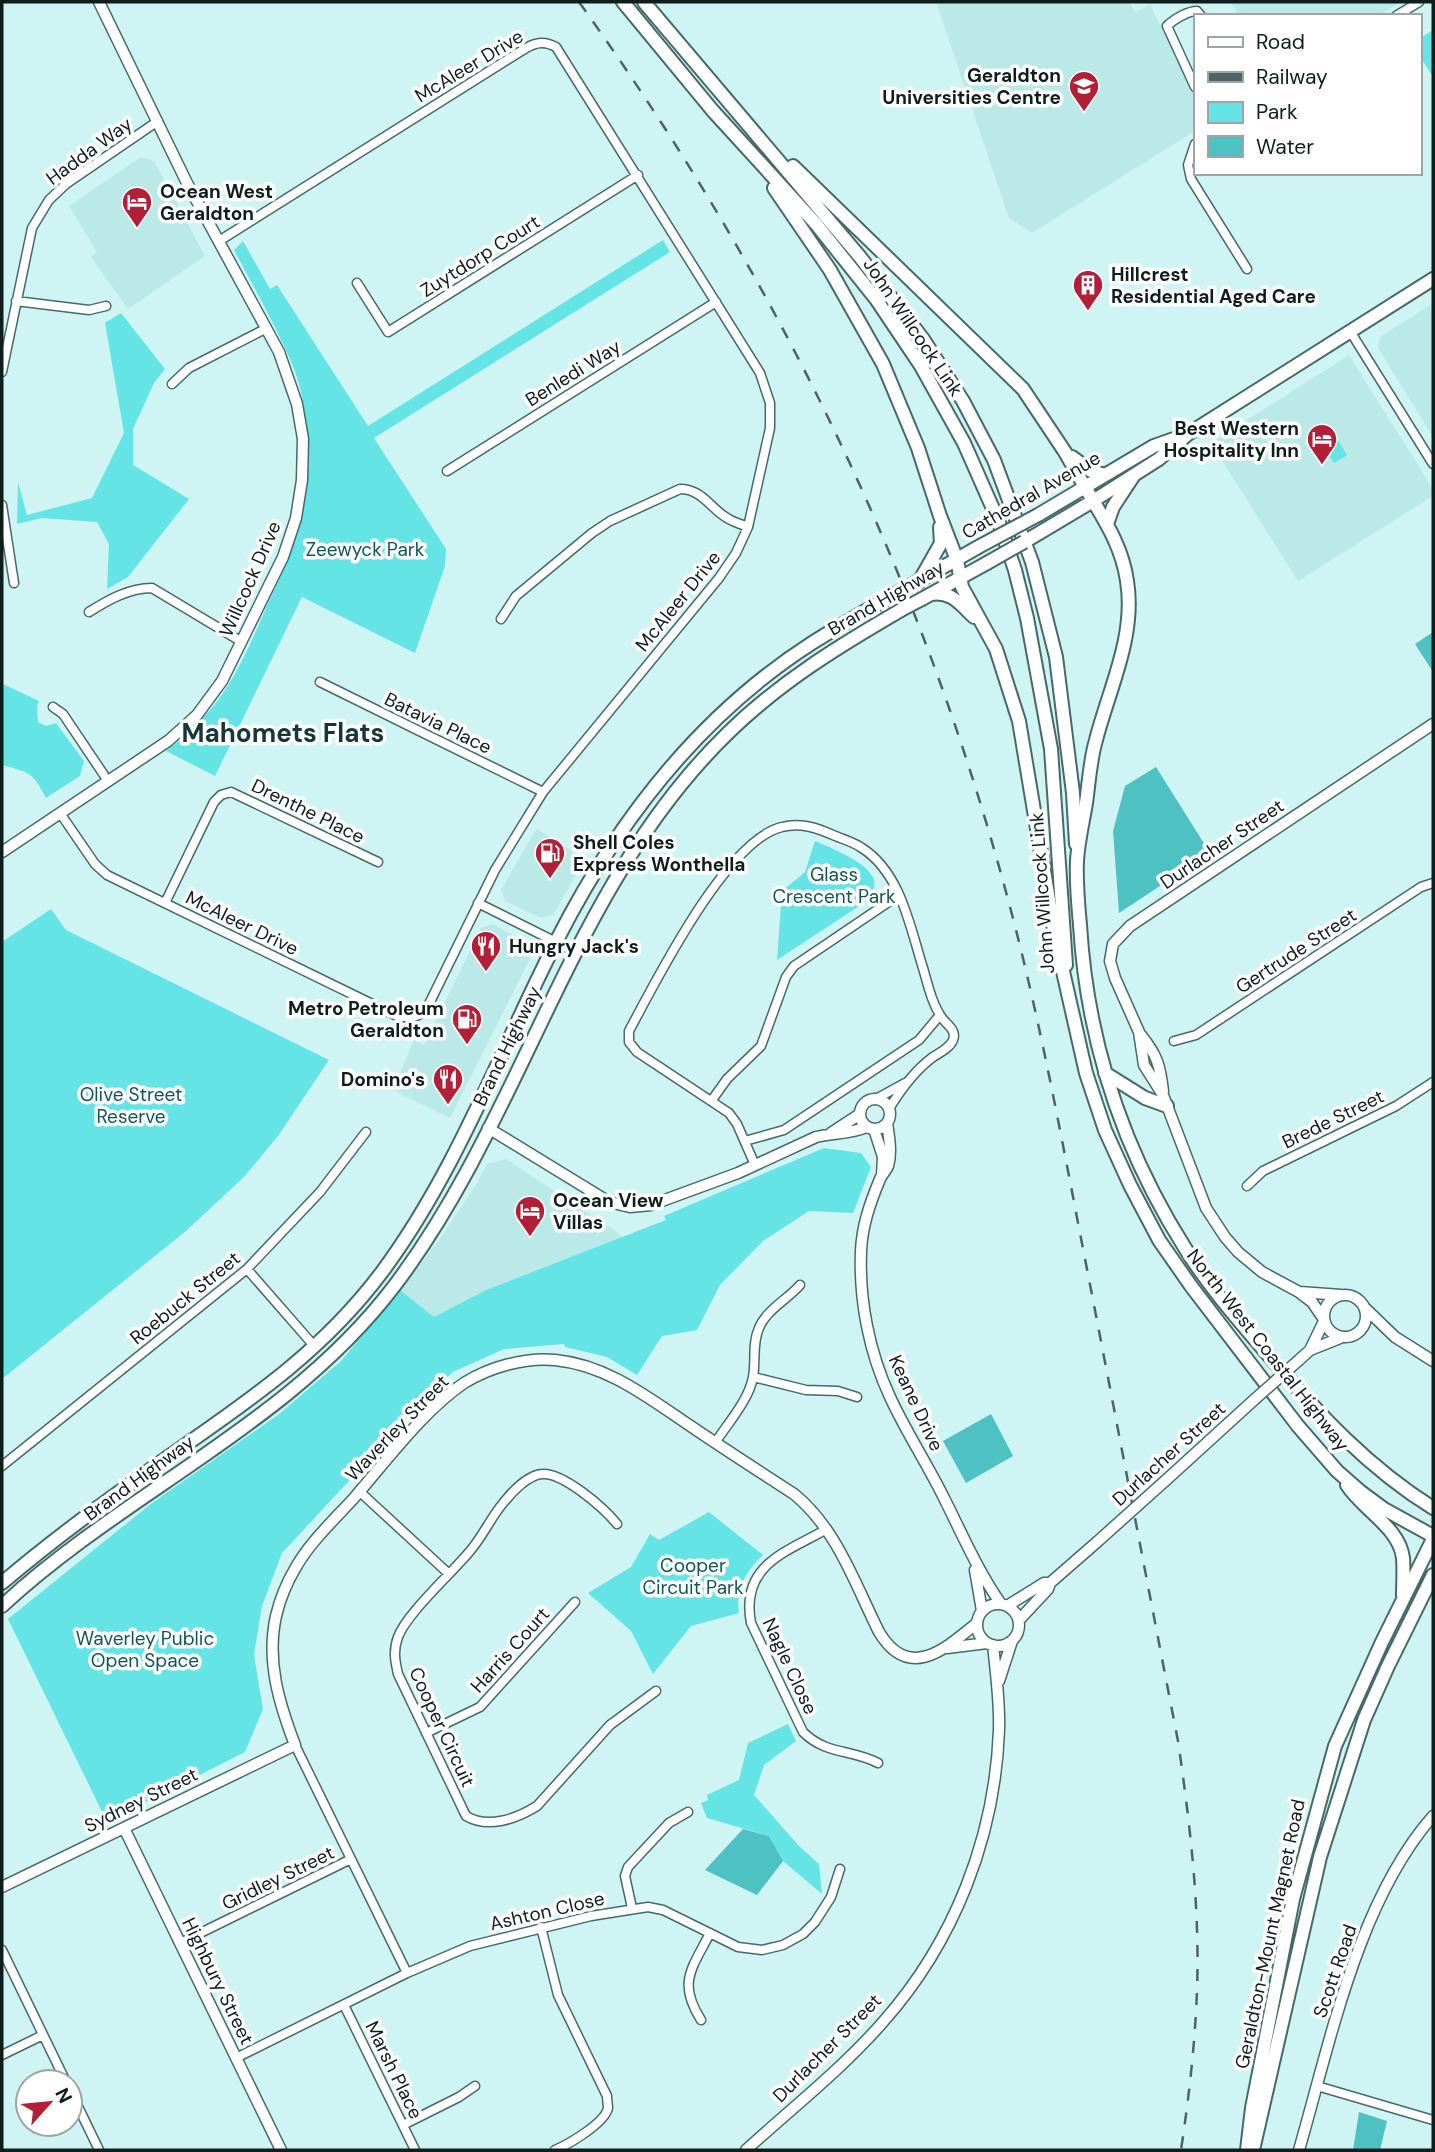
<svg xmlns="http://www.w3.org/2000/svg" width="1435" height="2152" font-family="'DM Sans',sans-serif">
	<style>
		.built { fill: #bae9e8 }
		.green { fill: #64e4e5 }
		.water { fill: #4ec1c2 }
		.lines { fill: none; stroke-linecap: round; stroke-linejoin: round }
		.minor-casing { stroke: #486969; stroke-width: 11 }
		.tertiary-casing { stroke: #486969; stroke-width: 13 }
		.primary-casing { stroke: #486969; stroke-width: 16 }
		.trunk-casing { stroke: #486969; stroke-width: 16 }
		.minor { stroke: #fff; stroke-width: 8 }
		.tertiary { stroke: #fff; stroke-width: 10 }
		.primary { stroke: #fff; stroke-width: 12 }
		.trunk { stroke: #fff; stroke-width: 12 }
		.rail { stroke: #4e6363; stroke-width: 2.5; stroke-dasharray: 12 12; stroke-linecap: butt }
		.tertiary-bridge-casing { stroke: #486969; stroke-width: 13; stroke-linecap: butt }
		.trunk-bridge-casing { stroke: #486969; stroke-width: 16; stroke-linecap: butt }
		.tertiary-bridge { stroke: #fff; stroke-width: 10 }
		.trunk-bridge { stroke: #fff; stroke-width: 12 }
		.labels { text-anchor: middle; dominant-baseline: central; stroke-width: 7; stroke-linejoin: round; paint-order: stroke }
		.street-label { font-size: 19px; fill: #0f1d1d; stroke: #fff }
		.poi-label { font-size: 19px; font-weight: bold; fill: #0f1d1d; stroke: #fff; text-anchor: start }
		.park-label { font-size: 19px; fill: #125555; stroke: #fff }
		.district-label { font-size: 26px; font-weight: bold; fill: #163737; stroke: #fff }
	</style>
	<rect width="100%" height="100%" fill="#cff4f4"/>
	<!-- built -->
	<path class="built" d="M936 2H1129L1135 12 1150 4 1195 96V131L1032 233 1009 218Z
		M1231 2H1400L1378 16H1238Z
		M141 157 154 161 205 256 128 309 91 257 97 252 69 206Z
		M1433 303V437L1378 348 1380 337Z
		M1349 355 1433 489V496L1298 581 1211 443Z
		M536 829 585 859 553 915 541 918 505 901 501 890Z
		M492 924 529 943 533 953 450 1118 393 1090 414 1040 424 1045 481 928Z
		M506 1159 624 1237 486 1290 434 1317 400 1290 439 1240 477 1183 487 1164Z"/>
	<!-- green -->
	<path class="green" d="M1433 30V77L1419 55V39Z
		M663 240 670 252 374 438 446 549 445 566 415 653 302 597 215 776 166 751C219 711 237 675 263 615 273 591 287 567 294 542 311 486 314 413 290 359 274 322 253 286 234 250L243 241 270 289 277 285 368 426Z
		M121 313 165 369 154 383 133 429V465L189 499 128 577 107 589 109 544 97 522 42 518 17 524 18 482 27 515 92 498 124 433 105 323Z
		M1330 427 1347 455 1334 463 1316 435Z
		M3 684 39 701 37 706 38 722 46 726 56 723 84 761 80 776 46 798C32 771 30 773 2 765Z
		M815 841C833 849 863 860 873 877 877 884 872 893 870 899L777 960 782 891 805 872Z
		M51 909 66 930 329 1060 278 1136 244 1177 186 1231 2 1379V942Z
		M824 1148 861 1153 871 1167 853 1213 809 1211 763 1241 720 1285 697 1330 662 1336 637 1375 607 1357 565 1347 564 1344 504 1349 453 1372 437 1386 282 1553 262 1606 254 1655 263 1709 245 1752 107 1822 8 1619 152 1503 278 1415 341 1361 400 1290 434 1317 486 1290 666 1220 664 1216Z
		M709 1512 763 1555C746 1571 735 1589 739 1613L691 1626 653 1674 631 1631 588 1593 631 1567 650 1534 659 1540Z
		M788 1724 796 1741 764 1765 754 1795 799 1846 819 1864 822 1894 783 1861 769 1836 707 1818 701 1803 708 1800 707 1795 739 1780 748 1743Z"/>
	<!-- water -->
	<path class="water" d="M1433 632V672L1415 644Z
		M1156 767 1210 853 1119 913 1113 831 1125 786Z
		M991 1414 1013 1456 966 1483 943 1441Z
		M743 1829 769 1836 783 1861 757 1895 705 1870Z
		M1359 2112 1387 2121 1380 2150H1353Z"/>
	<g class="lines">
		<!-- minor casing -->
		<g class="minor-casing">
			<path id="minor" d="M1396 16 1419 2
				M1195 87 1167 26C1174 19 1188 11 1197 11L1201 16
				M1195 144 1188 165 1191 179 1247 269
				M357 283 388 332 638 175
				M16 301 89 310 106 306
				M1350 331 1433 464
				M2 372 32 228 49 200 66 184 158 121
				M172 384 189 368 267 328
				M447 471 716 302
				M2 505 14 583
				M89 612C108 600 129 588 152 588L242 642
				M501 619 516 596 592 533 610 521 680 489C702 489 710 508 727 518 733 522 741 524 748 527
				M320 682 543 792
				M53 707 63 714 108 781
				M60 813 95 864 107 875 397 1016C412 1019 419 1018 428 1006L495 870 543 792 719 578 736 553 748 527 770 428V403L760 373 556 47C545 41 537 42 526 48L219 241
				M165 903 214 802 221 795 231 792 378 862
				M478 903 576 952
				M1174 1041 1196 1035 1421 887 1433 883
				M712 1100 727 1079 761 1046 786 977 794 966 899 895
				M874 1100 905 1083
				M745 1141 784 1130 919 1040 940 1015
				M755 1165 737 1124 729 1113 637 1052 629 1042V1031C656 981 726 840 782 827 800 822 817 828 833 835 842 839 854 842 862 848 901 873 910 927 923 968 928 985 932 1004 942 1018 947 1025 957 1030 953 1040 950 1048 939 1053 933 1057 914 1071 901 1089 889 1109
				M1247 1186 1263 1171 1396 1106 1433 1082
				M247 1269 315 1347
				M753 1377 806 1390 838 1391 857 1397
				M715 1443C728 1423 749 1400 753 1377 756 1361 752 1343 759 1328 766 1310 788 1299 800 1285
				M2 1466 247 1269 320 1192 366 1132
				M359 1491 449 1574
				M617 1524C604 1508 563 1472 542 1474 528 1475 512 1492 504 1502 491 1517 483 1536 470 1551 452 1573 407 1613 398 1637 393 1650 395 1661 398 1674L466 1816C488 1829 516 1819 537 1806L610 1725 656 1691
				M827 1529C786 1552 740 1565 751 1623L803 1732C826 1755 851 1749 878 1763
				M426 1733 480 1707 575 1602
				M295 1745 407 1973
				M632 1908 625 1876 628 1867 669 1823 688 1812
				M541 1927 558 1995 607 2096C607 2098 608 2107 608 2108 605 2123 569 2144 555 2150
				M180 1943 351 1859
				M2 1950 66 2082
				M344 2005 415 2150
				M701 2020C677 1982 692 1969 710 1933
				M2 2055 43 2035
				M236 2058 407 1973 470 1946 591 1916 648 1907 663 1910 738 1947 762 1950 783 1945 803 1934 815 1922 831 1897 840 1869
				M1317 2086 1433 2120
				M70 2090 99 2150
				M403 2125 459 2097 475 2086"/>
		</g>
		<!-- tertiary casing -->
		<g class="tertiary-casing">
			<path id="tertiary" d="M2 852 168 741 197 715 222 681 283 557 296 518 302 480 303 439 297 404 279 352 187 183 99 2
				M1141 1035C1157 1055 1160 1065 1163 1091
				M860 1114a15 15 0 1 1 30 0a15 15 0 1 1-30 0Z
				M887 1123C889 1136 892 1153 888 1166 886 1171 882 1174 880 1179 870 1203 862 1226 861 1251 859 1300 869 1352 890 1397 906 1432 928 1465 945 1500 963 1536 978 1571 1001 1604
				M488 1128 609 1202 630 1207 651 1205 738 1173 816 1137C834 1133 849 1134 867 1127
				M874 1129 883 1157 882 1175
				M831 1133 860 1114
				M1300 1292 1341 1295
				M1324 1316a21 21 0 1 1 42 0a21 21 0 1 1-42 0Z
				M1364 1307 1395 1337 1433 1361
				M1323 1318 1312 1302 1299 1292 1262 1272 1238 1252 1225 1237 1206 1208 1163 1095 1144 1065 1139 1032 1115 978 1110 961 1113 944 1130 926 1433 724
				M1310 1350 1324 1321
				M1299 1360 1310 1350 1340 1338
				M1165 1481 1255 1399
				M975 1570 982 1611
				M977 1625a21 21 0 1 1 42 0a21 21 0 1 1-42 0Z
				M1007 1606 1044 1583H1050
				M1019 1620 1048 1589 1050 1583 1097 1542
				M947 1648 987 1643
				M999 1681 1012 1641
				M124 1828 281 2150
				M2 1887 295 1745C279 1703 266 1661 276 1616 280 1599 287 1582 296 1567 310 1542 335 1519 354 1498 387 1460 423 1411 464 1383 490 1367 525 1357 555 1360 608 1365 650 1399 692 1427 726 1450 760 1472 794 1494 837 1529 855 1584 879 1632 909 1682 945 1649 977 1623
				M746 2150C792 2108 842 2069 883 2022 954 1942 995 1838 999 1730 1000 1702 996 1674 993 1645
				M1299 2150C1330 2043 1358 1901 1433 1816"/>
		</g>
		<!-- primary casing -->
		<g class="primary-casing">
			<path id="primary" d="M623 2 713 111 816 224 876 299 921 366 964 443 998 520 1015 570 1027 618 1051 749 1066 965
				M644 2 860 257 923 339 963 401 994 460 1032 562 1056 657 1073 793 1076 844
				M793 166 1023 389 1065 452 1085 487 1154 446 1188 434
				M774 188 830 270 883 364 918 448 940 516 957 560
				M1072 457 1091 471 1105 475
				M1093 501 1159 459 1188 434 1433 279
				M919 582 941 543 940 527"/>
		</g>
		<!-- trunk casing -->
		<g class="trunk-casing">
			<path id="trunk" d="M1038 515 1085 487C1103 518 1122 545 1127 581 1136 636 1109 689 1096 740 1090 760 1089 782 1086 803 1083 822 1078 842 1077 861 1076 882 1078 904 1080 925 1087 1040 1123 1150 1185 1248 1209 1287 1241 1323 1271 1358 1318 1414 1370 1469 1433 1508
				M1107 524 1113 507 1134 475
				M1024 542 1093 501
				M957 560 962 587 996 649 1019 721 1055 936 1086 1073 1105 1130 1130 1185 1159 1240 1191 1286 1298 1426 1337 1471 1361 1492 1384 1509 1433 1536
				M915 583 980 546
				M931 594C952 591 960 604 974 617
				M922 599 987 563
				M1105 1073 1145 1098 1167 1106
				M1347 1485C1363 1510 1399 1527 1403 1558 1404 1570 1403 1584 1403 1596
				M2 1583C56 1537 113 1496 171 1455 250 1400 323 1351 382 1272 457 1171 500 1051 557 940 617 822 700 715 812 643 839 626 867 610 895 594
				M2 1606C126 1491 291 1423 395 1285 525 1113 570 886 728 733 780 682 839 646 901 610
				M1247 2150 1252 2108 1293 1899 1335 1746 1382 1642 1433 1539
				M1253 2150 1320 1857 1364 1720 1388 1666 1433 1575"/>
		</g>
		<!-- minor -->
		<use href="#minor" class="minor"/>
		<!-- tertiary -->
		<use href="#tertiary" class="tertiary"/>
		<!-- primary -->
		<use href="#primary" class="primary"/>
		<!-- trunk -->
		<use href="#trunk" class="trunk"/>
		<!-- rail -->
		<path class="rail" d="M579 2C772 271 915 561 1003 881 1038 1007 1061 1136 1086 1264 1117 1423 1147 1582 1178 1741 1190 1824 1200 1907 1197 1991 1195 2044 1189 2097 1181 2150"/>
		<!-- tertiary-bridge casing -->
		<g class="tertiary-bridge-casing">
			<path id="tertiary-bridge" d="M1255 1399 1299 1360
				M1097 1542 1165 1481"/>
		</g>
		<!-- trunk-bridge casing -->
		<g class="trunk-bridge-casing">
			<path id="trunk-bridge" d="M980 546 1038 515
				M987 563 1024 542
				M895 594 915 583
				M901 610 922 599"/>
		</g>
		<!-- tertiary-bridge -->
		<use href="#tertiary-bridge" class="tertiary-bridge"/>
		<!-- trunk-bridge -->
		<use href="#trunk-bridge" class="trunk-bridge"/>
	</g>
	<!-- icons -->
	<defs>
		<g id="university-pin" transform="scale(1.575)"><path d="M0 17L-7.5 6A9.5 9.5 0 1 1 7.5 6Z" fill="#b21f37" stroke="#fff"/><path d="M0-5L7-2L0 1L-7-2ZM-4 1L0 2.5L4 1V4Q0 6-4 4Z" fill="#fff"/></g>
		<g id="hotel-pin" transform="scale(1.575)"><path d="M0 17L-7.5 6A9.5 9.5 0 1 1 7.5 6Z" fill="#b21f37" stroke="#fff"/><path d="M-6-4.5h1.5V1H6V5H4.5V3h-9V5H-6ZM-4 0a1.8 1.8 0 1 1 3.6 0ZM.5 0V-2.5h3Q6-2.5 6 0Z" fill="#fff"/></g>
		<g id="building-pin" transform="scale(1.575)"><path d="M0 17L-7.5 6A9.5 9.5 0 1 1 7.5 6Z" fill="#b21f37" stroke="#fff"/><path d="M-4-6H4V6H1V3H-1V6H-4ZM-2.5-4.3h1.7v1.8h-1.7ZM.8-4.3h1.7v1.8H.8ZM-2.5-1h1.7V.8h-1.7ZM.8-1h1.7V.8H.8Z" fill="#fff"/></g>
		<g id="fuel-pin" transform="scale(1.575)"><path d="M0 17L-7.5 6A9.5 9.5 0 1 1 7.5 6Z" fill="#b21f37" stroke="#fff"/><path d="M-5.5-6h7V0h2V4h1.3V-2.5L3-4.5l.8-.8L6-3V5H2.5V1h-1V6h-7ZM-4.2-4.7v3.2H.2V-4.7Z" fill="#fff"/></g>
		<g id="restaurant-pin" transform="scale(1.575)"><path d="M0 17L-7.5 6A9.5 9.5 0 1 1 7.5 6Z" fill="#b21f37" stroke="#fff"/><path d="M-5-6h1v4h1v-4h1v4h1v-4h1v5L-1.5 .5V6h-2V.5L-5-1ZM5-6V6H3V1.5H1.5Q1.5-4 5-6Z" fill="#fff"/></g>
	</defs>
	<g fill-rule="evenodd">
		<use href="#university-pin" x="1084" y="86"/>
		<use href="#hotel-pin" x="137" y="202"/>
		<use href="#building-pin" x="1088" y="285"/>
		<use href="#hotel-pin" x="1322" y="439"/>
		<use href="#fuel-pin" x="550" y="853"/>
		<use href="#restaurant-pin" x="486" y="946"/>
		<use href="#fuel-pin" x="467" y="1019"/>
		<use href="#restaurant-pin" x="448" y="1079"/>
		<use href="#hotel-pin" x="530" y="1211"/>
	</g>
	<g class="labels">
		<!-- street labels -->
		<g class="street-label">
			<text transform="translate(469 66) rotate(-31)">McAleer Drive</text>
			<text transform="translate(89 151) rotate(-36)">Hadda Way</text>
			<text transform="translate(480 256) rotate(-32)">Zuytdorp Court</text>
			<text transform="translate(913 327) rotate(56)">John Willcock Link</text>
			<text transform="translate(573 373) rotate(-32)">Benledi Way</text>
			<text transform="translate(1031 495) rotate(-30)">Cathedral Avenue</text>
			<text transform="translate(250 579) rotate(-66)">Willcock Drive</text>
			<text transform="translate(886 598) rotate(-30)">Brand Highway</text>
			<text transform="translate(678 601) rotate(-51)">McAleer Drive</text>
			<text transform="translate(438 723) rotate(26)">Batavia Place</text>
			<text transform="translate(308 811) rotate(26)">Drenthe Place</text>
			<text transform="translate(1222 844) rotate(-34)">Durlacher Street</text>
			<text transform="translate(1042 893) rotate(-94)">John Willcock Link</text>
			<text transform="translate(242 923) rotate(26)">McAleer Drive</text>
			<text transform="translate(1296 951) rotate(-33)">Gertrude Street</text>
			<text transform="translate(507 1046) rotate(-64)">Brand Highway</text>
			<text transform="translate(1333 1119) rotate(-26)">Brede Street</text>
			<text transform="translate(185 1298) rotate(-39)">Roebuck Street</text>
			<text transform="translate(1268 1350) rotate(52)">North West Coastal Highway</text>
			<text transform="translate(916 1403) rotate(65)">Keane Drive</text>
			<text transform="translate(397 1428) rotate(-46)">Waverley Street</text>
			<text transform="translate(1169 1454) rotate(-42)">Durlacher Street</text>
			<text transform="translate(139 1478) rotate(-36)">Brand Highway</text>
			<text transform="translate(510 1650) rotate(-48)">Harris Court</text>
			<text transform="translate(790 1666) rotate(65)">Nagle Close</text>
			<text transform="translate(442 1727) rotate(65)">Cooper Circuit</text>
			<text transform="translate(141 1800) rotate(-26)">Sydney Street</text>
			<text transform="translate(278 1878) rotate(-26)">Gridley Street</text>
			<text transform="translate(547 1911) rotate(-13)">Ashton Close</text>
			<text transform="translate(1270 1934) rotate(-78)">Geraldton-Mount Magnet Road</text>
			<text transform="translate(1335 1971) rotate(-71)">Scott Road</text>
			<text transform="translate(218 1981) rotate(64)">Highbury Street</text>
			<text transform="translate(827 2048) rotate(-45)">Durlacher Street</text>
			<text transform="translate(394 2070) rotate(64)">Marsh Place</text>
		</g>
		<!-- poi labels -->
		<g class="poi-label">
			<text x="1061" y="75" text-anchor="end">Geraldton<tspan x="1061" dy="22">Universities Centre</tspan></text>
			<text x="160" y="191">Ocean West<tspan x="160" dy="22">Geraldton</tspan></text>
			<text x="1111" y="274">Hillcrest<tspan x="1111" dy="22">Residential Aged Care</tspan></text>
			<text x="1299" y="428" text-anchor="end">Best Western<tspan x="1299" dy="22">Hospitality Inn</tspan></text>
			<text x="573" y="842">Shell Coles<tspan x="573" dy="22">Express Wonthella</tspan></text>
			<text x="509" y="946">Hungry Jack's</text>
			<text x="444" y="1008" text-anchor="end">Metro Petroleum<tspan x="444" dy="22">Geraldton</tspan></text>
			<text x="425" y="1079" text-anchor="end">Domino's</text>
			<text x="553" y="1200">Ocean View<tspan x="553" dy="22">Villas</tspan></text>
		</g>
		<!-- park labels -->
		<g class="park-label">
			<text x="365" y="549">Zeewyck Park</text>
			<text x="834" y="874">Glass<tspan x="834" dy="22">Crescent Park</tspan></text>
			<text x="131" y="1094">Olive Street<tspan x="131" dy="22">Reserve</tspan></text>
			<text x="693" y="1565">Cooper<tspan x="693" dy="22">Circuit Park</tspan></text>
			<text x="145" y="1638">Waverley Public<tspan x="145" dy="22">Open Space</tspan></text>
		</g>
		<!-- district labels -->
		<g class="district-label">
			<text x="283" y="733">Mahomets Flats</text>
		</g>
	</g>
	<!-- border -->
	<rect width="1435" height="2152" fill="none" stroke="#0f1d1d" stroke-width="7"/>
	<!-- legend -->
	<rect x="1194" y="14" width="228" height="161" fill="#ffffff" stroke="#9fa5a5" stroke-width="2"/>
	<rect x="1208" y="37" width="35" height="10" fill="#ffffff" stroke="#9fa5a5" stroke-width="2"/>
	<text x="1256" y="49" font-size="21" fill="#0f1d1d">Road</text>
	<rect x="1208" y="72" width="35" height="10" fill="#4e6363" stroke="#9fa5a5" stroke-width="2"/>
	<text x="1256" y="84" font-size="21" fill="#0f1d1d">Railway</text>
	<rect x="1208" y="102" width="35" height="21" fill="#64e4e5" stroke="#9fa5a5" stroke-width="2"/>
	<text x="1256" y="119" font-size="21" fill="#0f1d1d">Park</text>
	<rect x="1208" y="136" width="35" height="21" fill="#4ec1c2" stroke="#9fa5a5" stroke-width="2"/>
	<text x="1256" y="154" font-size="21" fill="#0f1d1d">Water</text>
	<!-- north arrow -->
	<g transform="translate(49 2103) rotate(63)"><circle r="33" fill="#ffffff" stroke="#9fa5a5" stroke-width="2"/>
	<path d="M0-5L12 26L0 18L-12 26Z" fill="#b21f37"/>
	<text y="-10" font-size="19" font-weight="bold" text-anchor="middle" fill="#0f1d1d">N</text>
	</g>
</svg>
